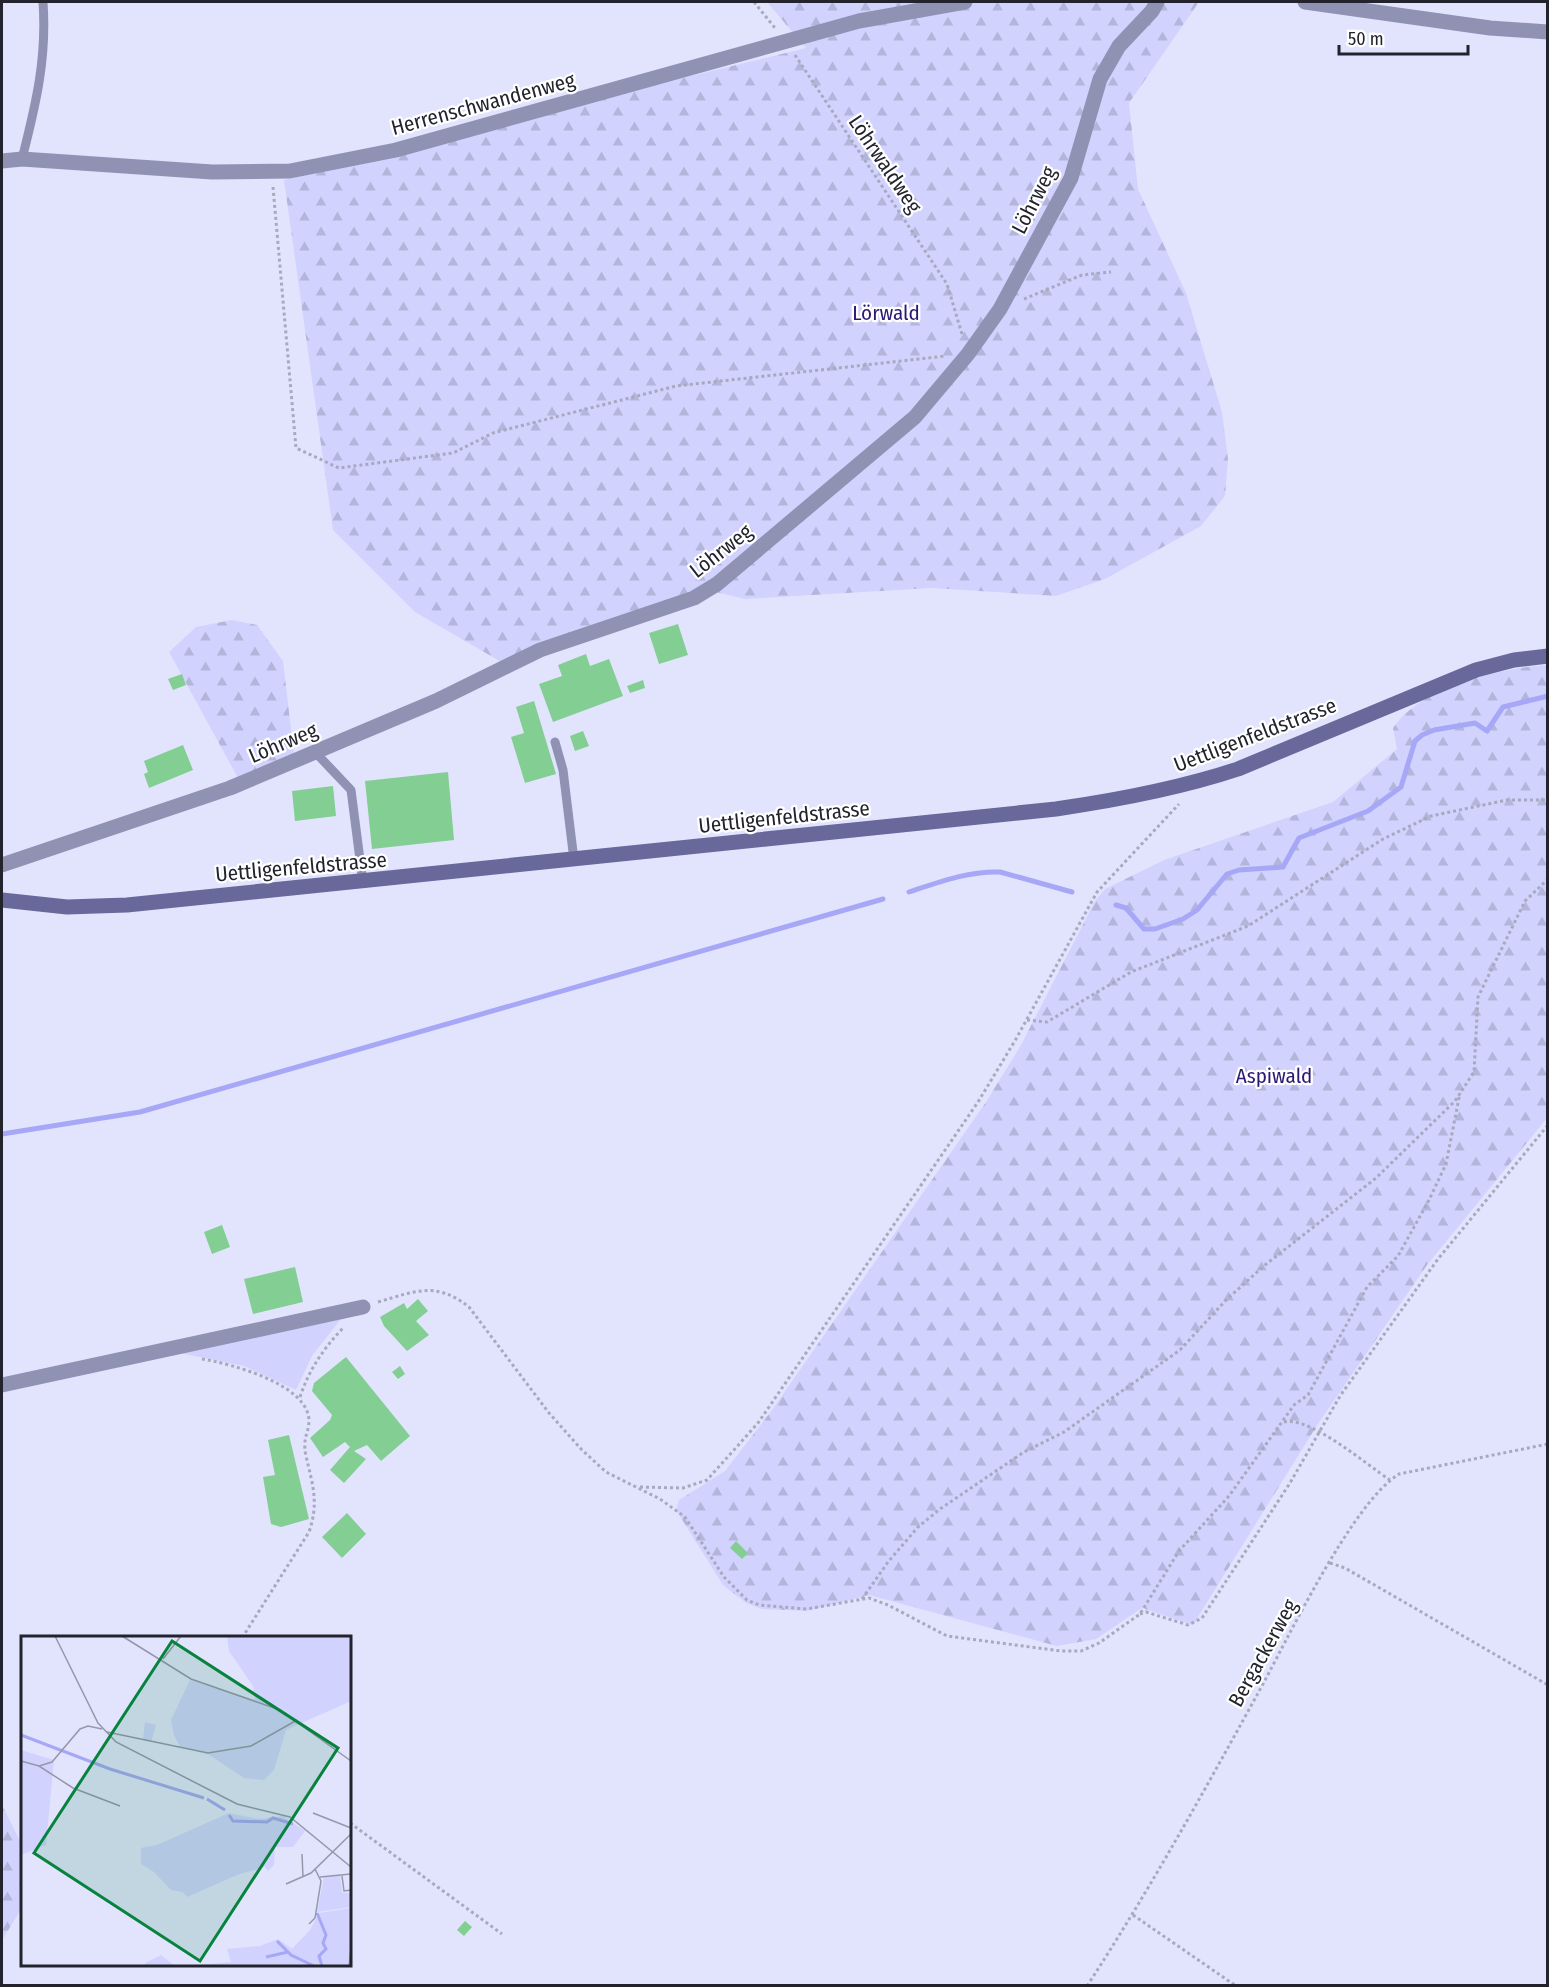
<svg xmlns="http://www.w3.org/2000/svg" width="1549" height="1987" font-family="'Fira Sans Condensed',sans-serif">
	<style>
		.green { fill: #d1d3fe }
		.forest { fill: url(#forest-firs) }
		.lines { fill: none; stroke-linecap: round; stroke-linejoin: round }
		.stream { stroke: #a6a7f6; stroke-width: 5 }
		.building { fill: #82ce93 }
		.path { stroke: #a7a9be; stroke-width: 3; stroke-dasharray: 3 3; stroke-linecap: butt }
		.lane { stroke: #9092b4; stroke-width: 9 }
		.street { stroke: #9092b4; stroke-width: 15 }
		.secondary { stroke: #68699a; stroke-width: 15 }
		.labels { text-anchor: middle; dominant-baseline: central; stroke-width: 4.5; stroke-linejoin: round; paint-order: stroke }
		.street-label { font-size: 21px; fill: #22232c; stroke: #fff }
		.park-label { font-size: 21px; fill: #2b1a73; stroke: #fff }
		.inset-river { fill: none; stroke: #a6a7f6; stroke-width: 3 }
		.inset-road { fill: none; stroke: #9597aa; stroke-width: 1.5 }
		.view { fill: #07833d; fill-opacity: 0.15; stroke: #07833d; stroke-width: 3 }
		.inset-edge { fill: none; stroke: #22232c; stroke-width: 3 }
	</style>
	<defs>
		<pattern id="forest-firs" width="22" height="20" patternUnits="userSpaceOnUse" patternTransform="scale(1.5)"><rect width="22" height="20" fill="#d1d3fe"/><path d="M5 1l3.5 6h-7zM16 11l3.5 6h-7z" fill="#b3b5da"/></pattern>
	</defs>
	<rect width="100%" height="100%" fill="#e2e4fe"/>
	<!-- green -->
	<path class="green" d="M344 1315 312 1356 296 1390 244 1366 175 1352Z"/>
	<!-- forest -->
	<path class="forest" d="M767 2H1199L1129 103 1138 189 1186 293 1222 412 1228 459 1225 496 1201 526 1105 579 1056 596 932 588 745 599 716 592 503 663 415 612 333 530 284 180 428 148 559 108 806 48Z
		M232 620 257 625 283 661 294 755 238 778 169 652 196 627Z
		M1547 665V1118L1427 1265 1316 1427 1193 1625 1142 1608 1096 1639 1057 1646 869 1595 807 1611 762 1609 746 1603 723 1585 676 1510 679 1500 725 1471 772 1410 986 1102 1021 1045 1095 901 1105 889 1164 860 1333 802 1397 749 1393 728C1420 687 1500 668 1547 665Z
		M2 1805 22 1845V1908L2 1940Z"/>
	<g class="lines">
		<!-- stream -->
		<path class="stream" d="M909 892C939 882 968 871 1000 872L1072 892
			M1116 905 1126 908 1144 929H1155L1183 919 1197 910 1227 874 1239 870 1283 867 1299 838 1368 811 1401 787 1415 741 1422 735 1434 730 1475 723 1487 731 1503 707 1548 696
			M2 1134 140 1112 883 899"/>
	</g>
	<!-- building -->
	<path class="building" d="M678 624 688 655 659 664 649 633Z
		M586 654 590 666 609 659 623 696 553 722 539 684 562 676 558 665Z
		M182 674 186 685 173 690 168 679Z
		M643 680 645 688 630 693 627 686Z
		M534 701 556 774 525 783 511 737 524 733 516 707Z
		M583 731 589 746 575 751 570 736Z
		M183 745 193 770 149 788 144 774 148 772 144 761Z
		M448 772 454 840 372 849 365 781Z
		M333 786 336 816 295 821 292 791Z
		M222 1225 230 1247 212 1254 204 1232Z
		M295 1267 303 1302 253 1314 244 1279Z
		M418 1299 428 1311 416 1321 429 1335 407 1351 384 1326 380 1317 404 1303 407 1309Z
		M346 1357 410 1436 381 1461 367 1445 354 1451 366 1459 344 1483 330 1470 350 1447 345 1442 323 1457 310 1438 330 1420 332 1415 312 1391 314 1383Z
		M400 1366 405 1374 398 1379 392 1372Z
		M289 1435 309 1519 281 1527 271 1524 263 1477 275 1475 268 1440Z
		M347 1513 366 1534 342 1558 322 1537Z
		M736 1541 748 1553 742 1559 730 1548Z
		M465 1921 472 1927 464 1936 457 1930Z"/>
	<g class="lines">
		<!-- path -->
		<path class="path" d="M754 2 775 28
			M795 55 947 284 962 334
			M273 187 296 448 339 468 453 453 493 433 676 386 946 356
			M1024 299 1082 275 1111 272
			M1027 1020 1047 1022 1131 972 1248 926 1383 839 1431 816 1507 800H1548
			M378 1302C416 1291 436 1281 469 1307L549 1413 582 1450 606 1472 660 1499 685 1517 724 1577 747 1600 759 1605 807 1609 869 1598 888 1605 947 1636 1061 1651H1081L1099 1643 1140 1614 1179 1551 1229 1496 1294 1405 1308 1395 1367 1287 1398 1256 1429 1200 1446 1164 1460 1093
			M202 1359C232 1364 307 1384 309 1420 309 1434 302 1437 306 1456 313 1486 319 1503 309 1532L242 1638
			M300 1397C309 1370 323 1349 343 1328
			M1284 1422C1310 1416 1367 1465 1390 1480
			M640 1487 683 1488 707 1480 758 1423 978 1102 1016 1039 1097 892 1179 804
			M1330 1563 1345 1568 1548 1685
			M862 1599 888 1562 918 1527 940 1509 1024 1452 1064 1432 1180 1350 1227 1299 1265 1265 1376 1178 1455 1101 1474 1072 1478 997 1525 901 1548 879
			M1140 1614 1146 1612 1188 1625 1202 1618 1290 1483 1340 1396 1438 1259 1548 1125
			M350 1823 502 1934
			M1133 1915 1236 1986
			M1087 1986C1149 1891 1203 1793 1257 1695 1287 1641 1351 1504 1399 1474L1548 1444"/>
		<!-- lane -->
		<path class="lane" d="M22 159C36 104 47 58 43 2
			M555 742 563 770 574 860
			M315 752 351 790 363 883"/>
		<!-- street -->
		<path class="street" d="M1305 2 1490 28 1548 32
			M2 161 22 159 212 172 290 171 396 150 859 21 965 2
			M2 865 230 788 436 701 540 650 694 598 717 584 915 417 968 354 1000 309 1071 178 1100 79 1119 46 1152 11 1157 2
			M2 1385 363 1307"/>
		<!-- secondary -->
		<path class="secondary" d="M2 900 67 907 127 905 1056 809C1118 800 1178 789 1238 769L1476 670 1514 660 1548 656"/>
	</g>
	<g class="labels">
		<!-- street labels -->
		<g class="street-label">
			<text transform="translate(483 104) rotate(-15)">Herrenschwandenweg</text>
			<text transform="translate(885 164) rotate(56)">Löhrwaldweg</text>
			<text transform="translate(1034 200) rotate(-63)">Löhrweg</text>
			<text transform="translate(721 551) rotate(-38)">Löhrweg</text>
			<text transform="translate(1255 735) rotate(-21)">Uettligenfeldstrasse</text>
			<text transform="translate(283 743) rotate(-23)">Löhrweg</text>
			<text transform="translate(784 817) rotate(-6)">Uettligenfeldstrasse</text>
			<text transform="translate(301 867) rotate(-5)">Uettligenfeldstrasse</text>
			<text transform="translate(1263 1653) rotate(-61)">Bergackerweg</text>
		</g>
		<!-- park labels -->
		<g class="park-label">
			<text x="886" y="313">Lörwald</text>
			<text x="1274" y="1076">Aspiwald</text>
		</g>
	</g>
	<!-- overview -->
	<g transform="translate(21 1636)">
		<rect width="330" height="330" fill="#e2e4fe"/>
		<path d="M319 239 321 257H330V271L296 276 303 241Z" fill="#d1d3fe"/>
		<path d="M206 0H330V65L265 94 253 134 243 144 223 142 187 118 159 111 153 99 150 84 169 44 234 65 232 50 208 15ZM124 86 135 89 130 106 122 104ZM0 114 33 124 25 209 0 219ZM208 177 238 183 262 180 284 195 272 211H254L253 229 247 235 244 231 216 239 166 261 162 256 150 254 133 236 120 228V212L136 209ZM330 272V330H168L210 326 206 313 239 310 257 303 271 313 289 294 298 277ZM140 319 154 330H124V327Z" fill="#d1d3fe"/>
		<path class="inset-river" d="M0 99 89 133 183 162M186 163 204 174M208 179 212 185 246 186 252 182 272 188M296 277 305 299 302 307 305 313 298 320 301 330M256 305 270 319 293 330M245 321 267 316"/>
		<path class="inset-road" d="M34 0 77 87 95 106 216 168 269 181 330 231M101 0 170 43 259 74 330 125M142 23 160 0M86 96 187 117 230 110 276 84M0 125 18 130 52 152 99 170M18 130 31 126 59 93 67 90 81 93M292 177 330 192M281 218 282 241M321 240 323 255 330 254M299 241 330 238M265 248 290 237 330 198M288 288 294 282 300 245 294 233M328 330 330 311"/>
		<path class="view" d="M151 5 317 112 179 325 13 217Z"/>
		<rect width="330" height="330" class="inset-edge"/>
	</g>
	<!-- border -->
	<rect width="1549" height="1987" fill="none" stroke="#22232c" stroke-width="6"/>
	<!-- scale -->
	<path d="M1339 45v9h129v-9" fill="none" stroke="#22232c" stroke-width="3"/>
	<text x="1348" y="45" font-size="18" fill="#22232c" stroke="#ffffff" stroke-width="4.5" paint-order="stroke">50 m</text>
</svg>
